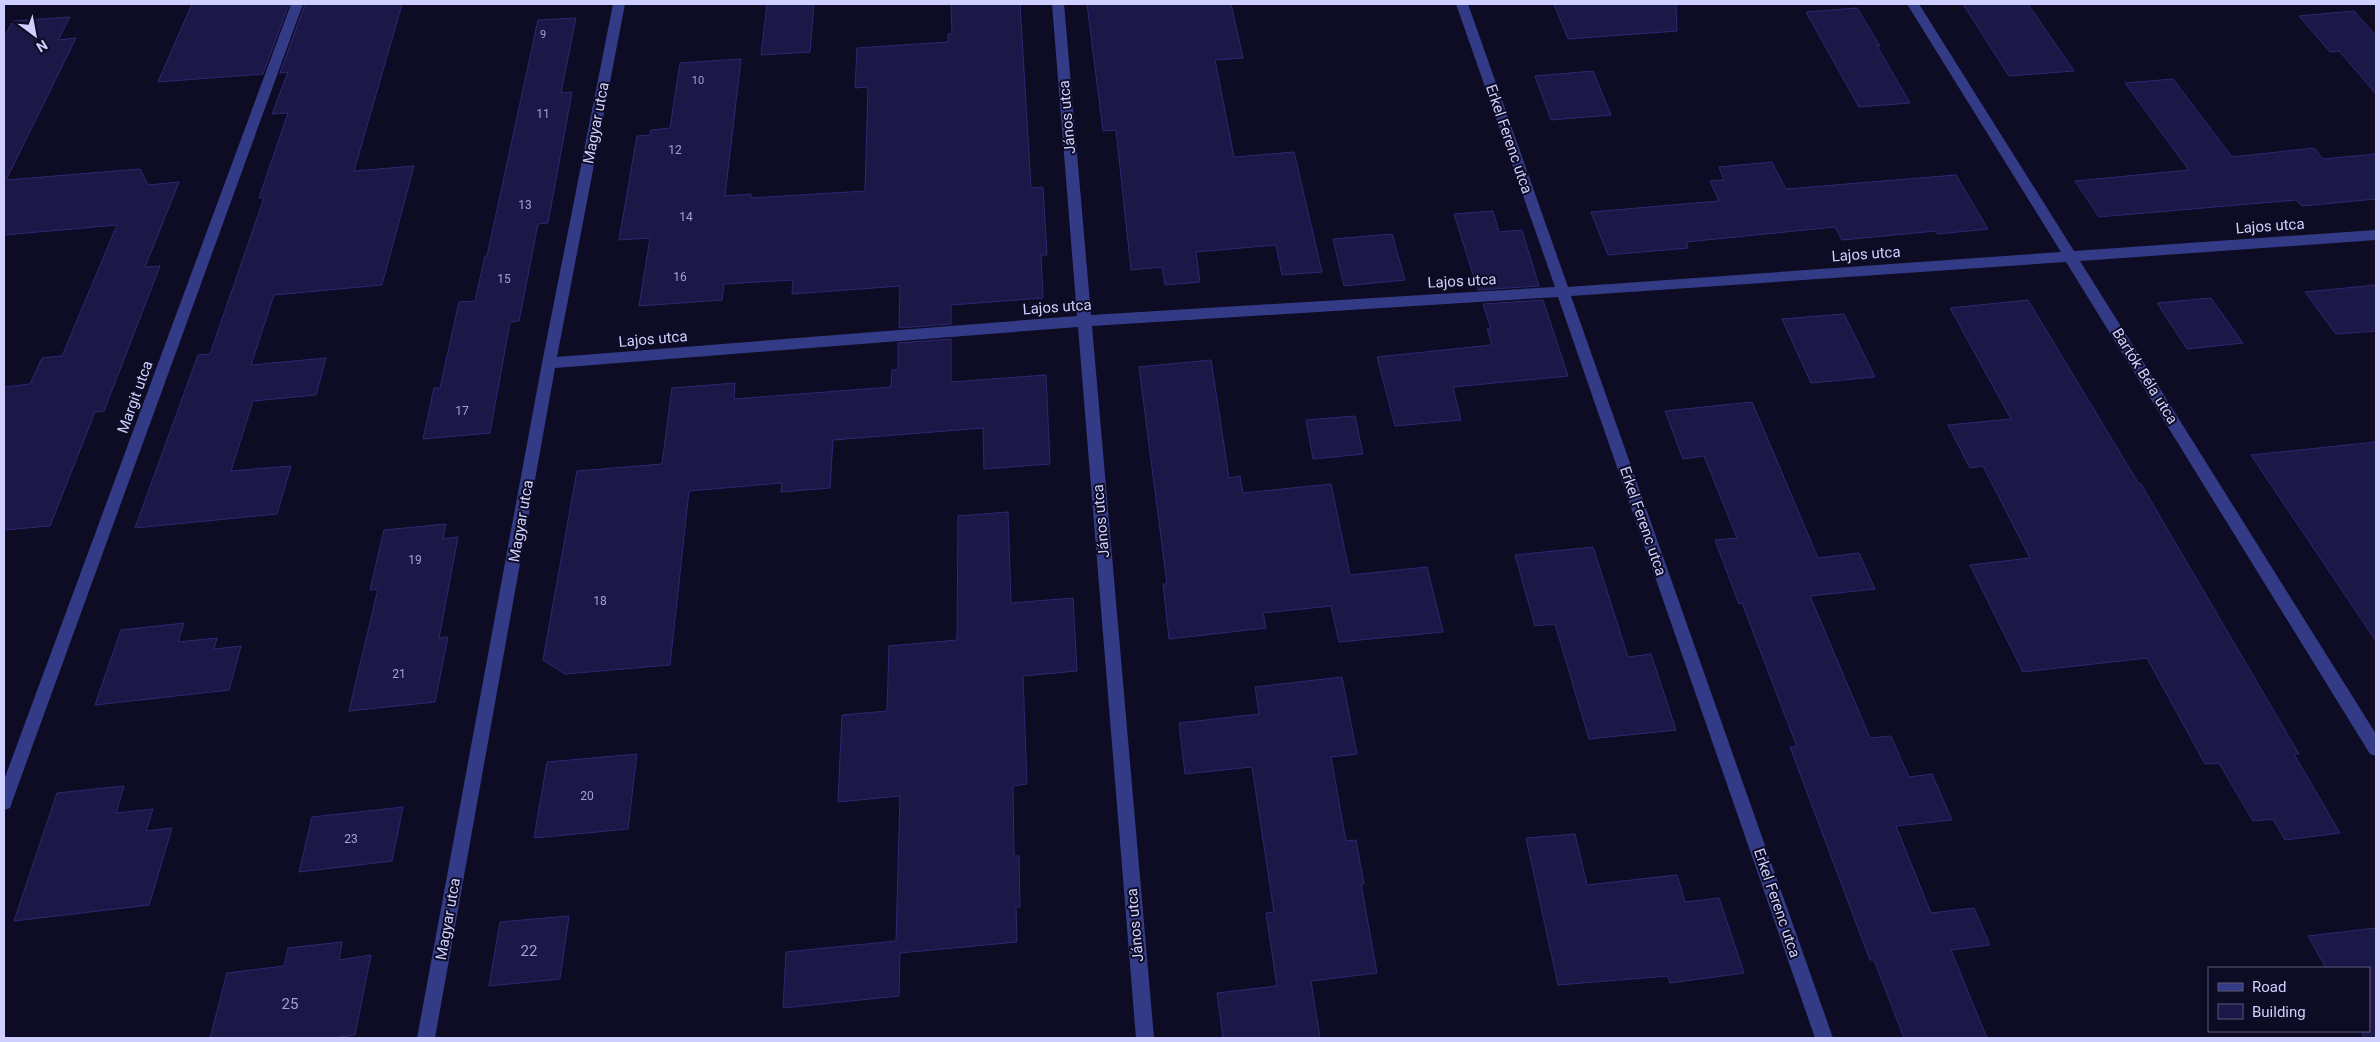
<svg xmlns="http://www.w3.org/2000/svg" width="2380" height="1042" font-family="Roboto,sans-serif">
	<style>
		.building { fill: #1b1746; stroke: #2d2873 }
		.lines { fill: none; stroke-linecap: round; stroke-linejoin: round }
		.street { fill: #343b86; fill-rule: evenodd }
		.labels { text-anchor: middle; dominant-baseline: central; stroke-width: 4; stroke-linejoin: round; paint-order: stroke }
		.far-number-label { font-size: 11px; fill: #a2a2d1 }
		.number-label { font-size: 12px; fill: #a2a2d1 }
		.street-label { font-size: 15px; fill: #cfd0ff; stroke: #0d0c24 }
		.near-number-label { font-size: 15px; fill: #a2a2d1 }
	</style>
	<rect width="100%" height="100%" fill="#0d0c24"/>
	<!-- building -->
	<path class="building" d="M192 4H289L263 74 158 82Z
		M305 4H402L354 171 414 166 382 285 274 295 251 365 326 358 316 395 253 401 231 471 291 466 277 514 135 528 198 355 210 354 264 198H259L288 113 272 114 288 72 280 73Z
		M767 4H814L810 52 761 55Z
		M951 4H1020L1031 188 1043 187 1047 255H1041L1043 298 951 305V324L899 328 900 286 792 294 793 280 724 284 722 300 639 306 650 238 619 240 637 136 650 135 651 130 670 128 680 63 741 59 725 196 751 194V198L865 191 868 87 855 88 857 48 948 42V34H952Z
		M1087 4H1231L1243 58 1215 60 1234 157 1294 152 1322 272 1282 275 1276 245 1196 252 1200 282 1165 285 1162 267 1131 270 1116 130 1103 131Z
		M1554 4H1676L1677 31 1568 39Z
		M1963 4H2028L2074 71 2009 76Z
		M1857 8 1880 46H1877L1910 103 1859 107 1806 12Z
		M2354 11 2376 36V94L2339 51 2330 52 2299 16Z
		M70 17 58 40 76 38 6 180 140 169 148 185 179 182 145 267 160 266 104 411 95 412 50 526 4 530V387L30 384 42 358 62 356 117 225 4 235V38L13 21Z
		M576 18 561 93 572 92 548 223 538 224 519 321 510 322 490 433 423 439 434 388H440L459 302 475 301 485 256H487L538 20Z
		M1593 71 1611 115 1551 120 1535 76Z
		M2173 79 2232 157 2314 148 2323 159 2376 154V199L2302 206 2296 200 2099 217 2075 181 2189 170 2125 83Z
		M1772 162 1786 189 1956 175 1988 229 1938 234 1936 231 1842 240 1835 227 1686 242 1688 248 1608 255 1591 212 1719 201 1710 181 1724 180 1719 167Z
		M1493 211 1499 232 1522 230 1539 286 1478 290 1454 214Z
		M1392 234 1405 280 1344 286 1333 239Z
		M2376 285V331L2336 334 2305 292Z
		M2211 298 2243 343 2187 349 2157 303Z
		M1543 300 1568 376 1453 387 1461 420 1395 426 1377 357 1492 345 1487 329H1491L1483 304Z
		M2028 300 2139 484H2141L2299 754H2294L2340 833 2285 840 2273 819 2253 821 2219 763 2205 764 2147 658 2023 672 1970 565 2030 558 1983 466 1970 468 1948 425 2011 419 1950 308Z
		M1844 314 1875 377 1811 383 1782 319Z
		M951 339V382L1046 375 1050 464 984 469 983 428 833 440 830 488 781 492 782 483 689 491 670 665 565 674 543 660 577 471 662 464 672 388 735 383 734 399 891 387 892 370H898V343Z
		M1211 360 1229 478 1240 476 1243 493 1331 484 1350 575 1427 567 1443 632 1339 642 1331 606 1263 613 1266 628 1169 639 1163 584H1167L1139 367Z
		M1752 402 1818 558 1859 553 1875 589 1810 596 1870 738 1891 736 1909 777 1932 774 1952 820 1896 826 1931 913 1974 908 1990 945 1951 950 1987 1038H1904L1874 960H1870L1790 747H1797L1742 603 1739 604 1715 540 1737 538 1704 456 1683 459 1665 411Z
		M1355 416 1363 454 1313 459 1306 420Z
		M2376 442V641L2251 455Z
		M1008 512 1011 603 1073 598 1077 671 1023 676 1027 784 1013 786 1014 856H1019L1020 907H1016L1017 942 900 953 899 996 783 1008 786 952 896 941 900 796 838 802 842 715 887 711 889 646 957 640 958 516Z
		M446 524 443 539 458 537 439 638 448 637 435 702 349 711 378 589 370 590 384 530Z
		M1593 547 1628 657 1651 654 1676 730 1589 739 1555 624 1535 626 1515 555Z
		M184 623 178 642 217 638 214 649 241 646 229 690 95 705 121 630Z
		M1342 677 1357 754 1331 757 1346 841 1356 840 1364 884H1361L1377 973 1311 981 1320 1038H1223L1217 993 1277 986 1266 913 1274 912 1252 767 1185 774 1179 723 1259 714 1255 687Z
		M637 754 628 829 534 838 547 762Z
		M124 786 116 813 153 809 146 831 172 828 149 905 14 921 57 793Z
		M403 807 392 861 299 872 312 817Z
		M1575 834 1587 885 1677 875 1685 902 1719 898 1744 973 1670 983 1668 976 1558 985 1526 838Z
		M569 916 560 979 489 986 500 922Z
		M2376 928V1038H2365L2361 1031H2369V968H2326L2308 936Z
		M342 942 339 960 371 955 355 1035 332 1038H210L227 973 284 966 288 948Z"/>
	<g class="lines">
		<!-- street -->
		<path class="street" d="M291 4H303L12 802 10 808 4 810V780Z
			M613 4H625L557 357 1077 316 1052 4H1064L1091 315 1555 287 1456 4H1468L1568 287 2061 252 1907 4H1919L2074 251 2376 230V240L2080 261 2376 734V756L2370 754 2066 262 1571 296 1833 1038H1815L1558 297 1092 326 1154 1038H1136L1078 327 555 368 435 1038H417L542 363Z"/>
	</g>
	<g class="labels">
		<!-- far-number labels -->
		<g class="far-number-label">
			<text x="543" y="34">9</text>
			<text x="698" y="80">10</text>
		</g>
		<!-- number labels -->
		<g class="number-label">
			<text x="543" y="114">11</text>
			<text x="675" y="150">12</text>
			<text x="525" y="205">13</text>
			<text x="686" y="217">14</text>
			<text x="680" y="277">16</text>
			<text x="504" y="279">15</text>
			<text x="462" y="411">17</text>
			<text x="415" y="560">19</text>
			<text x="600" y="601">18</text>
			<text x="399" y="674">21</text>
			<text x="587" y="796">20</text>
			<text x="351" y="839">23</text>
		</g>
		<!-- street labels -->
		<g class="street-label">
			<text transform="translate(1067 117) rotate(-95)">János utca</text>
			<text transform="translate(596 123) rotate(-79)">Magyar utca</text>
			<text transform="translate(1509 139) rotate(71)">Erkel Ferenc utca</text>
			<text transform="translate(2270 226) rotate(-4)">Lajos utca</text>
			<text transform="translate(1866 254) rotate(-4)">Lajos utca</text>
			<text transform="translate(1462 281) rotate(-3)">Lajos utca</text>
			<text transform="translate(1057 307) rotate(-4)">Lajos utca</text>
			<text transform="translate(653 339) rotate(-5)">Lajos utca</text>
			<text transform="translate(2145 376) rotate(58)">Bartók Béla utca</text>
			<text transform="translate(135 397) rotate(-70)">Margit utca</text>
			<text transform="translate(521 521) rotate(-80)">Magyar utca</text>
			<text transform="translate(1101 521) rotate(-95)">János utca</text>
			<text transform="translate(1643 521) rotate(71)">Erkel Ferenc utca</text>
			<text transform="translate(1777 903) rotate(71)">Erkel Ferenc utca</text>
			<text transform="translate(448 919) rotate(-80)">Magyar utca</text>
			<text transform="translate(1135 925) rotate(-95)">János utca</text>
		</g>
		<!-- near-number labels -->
		<g class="near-number-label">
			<text x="529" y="951">22</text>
			<text x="290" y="1004">25</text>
		</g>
	</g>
	<!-- border -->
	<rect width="2380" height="1042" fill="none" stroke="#cfd0ff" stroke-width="10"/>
	<!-- legend -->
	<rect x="2208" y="967" width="162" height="65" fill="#0d0c24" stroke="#5b5a7c"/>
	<rect x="2218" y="983" width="25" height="8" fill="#343b86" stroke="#5b5a7c"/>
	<text x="2252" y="992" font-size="15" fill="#cfd0ff">Road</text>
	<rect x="2218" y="1004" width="25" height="15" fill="#1b1746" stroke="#5b5a7c"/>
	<text x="2252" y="1017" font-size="15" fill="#cfd0ff">Building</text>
	<!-- north arrow -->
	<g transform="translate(35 35) rotate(148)" stroke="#0d0c24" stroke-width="4" paint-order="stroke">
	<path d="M0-4L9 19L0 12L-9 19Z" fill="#cfd0ff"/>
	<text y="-8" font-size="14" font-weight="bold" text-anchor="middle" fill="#cfd0ff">N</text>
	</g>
</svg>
